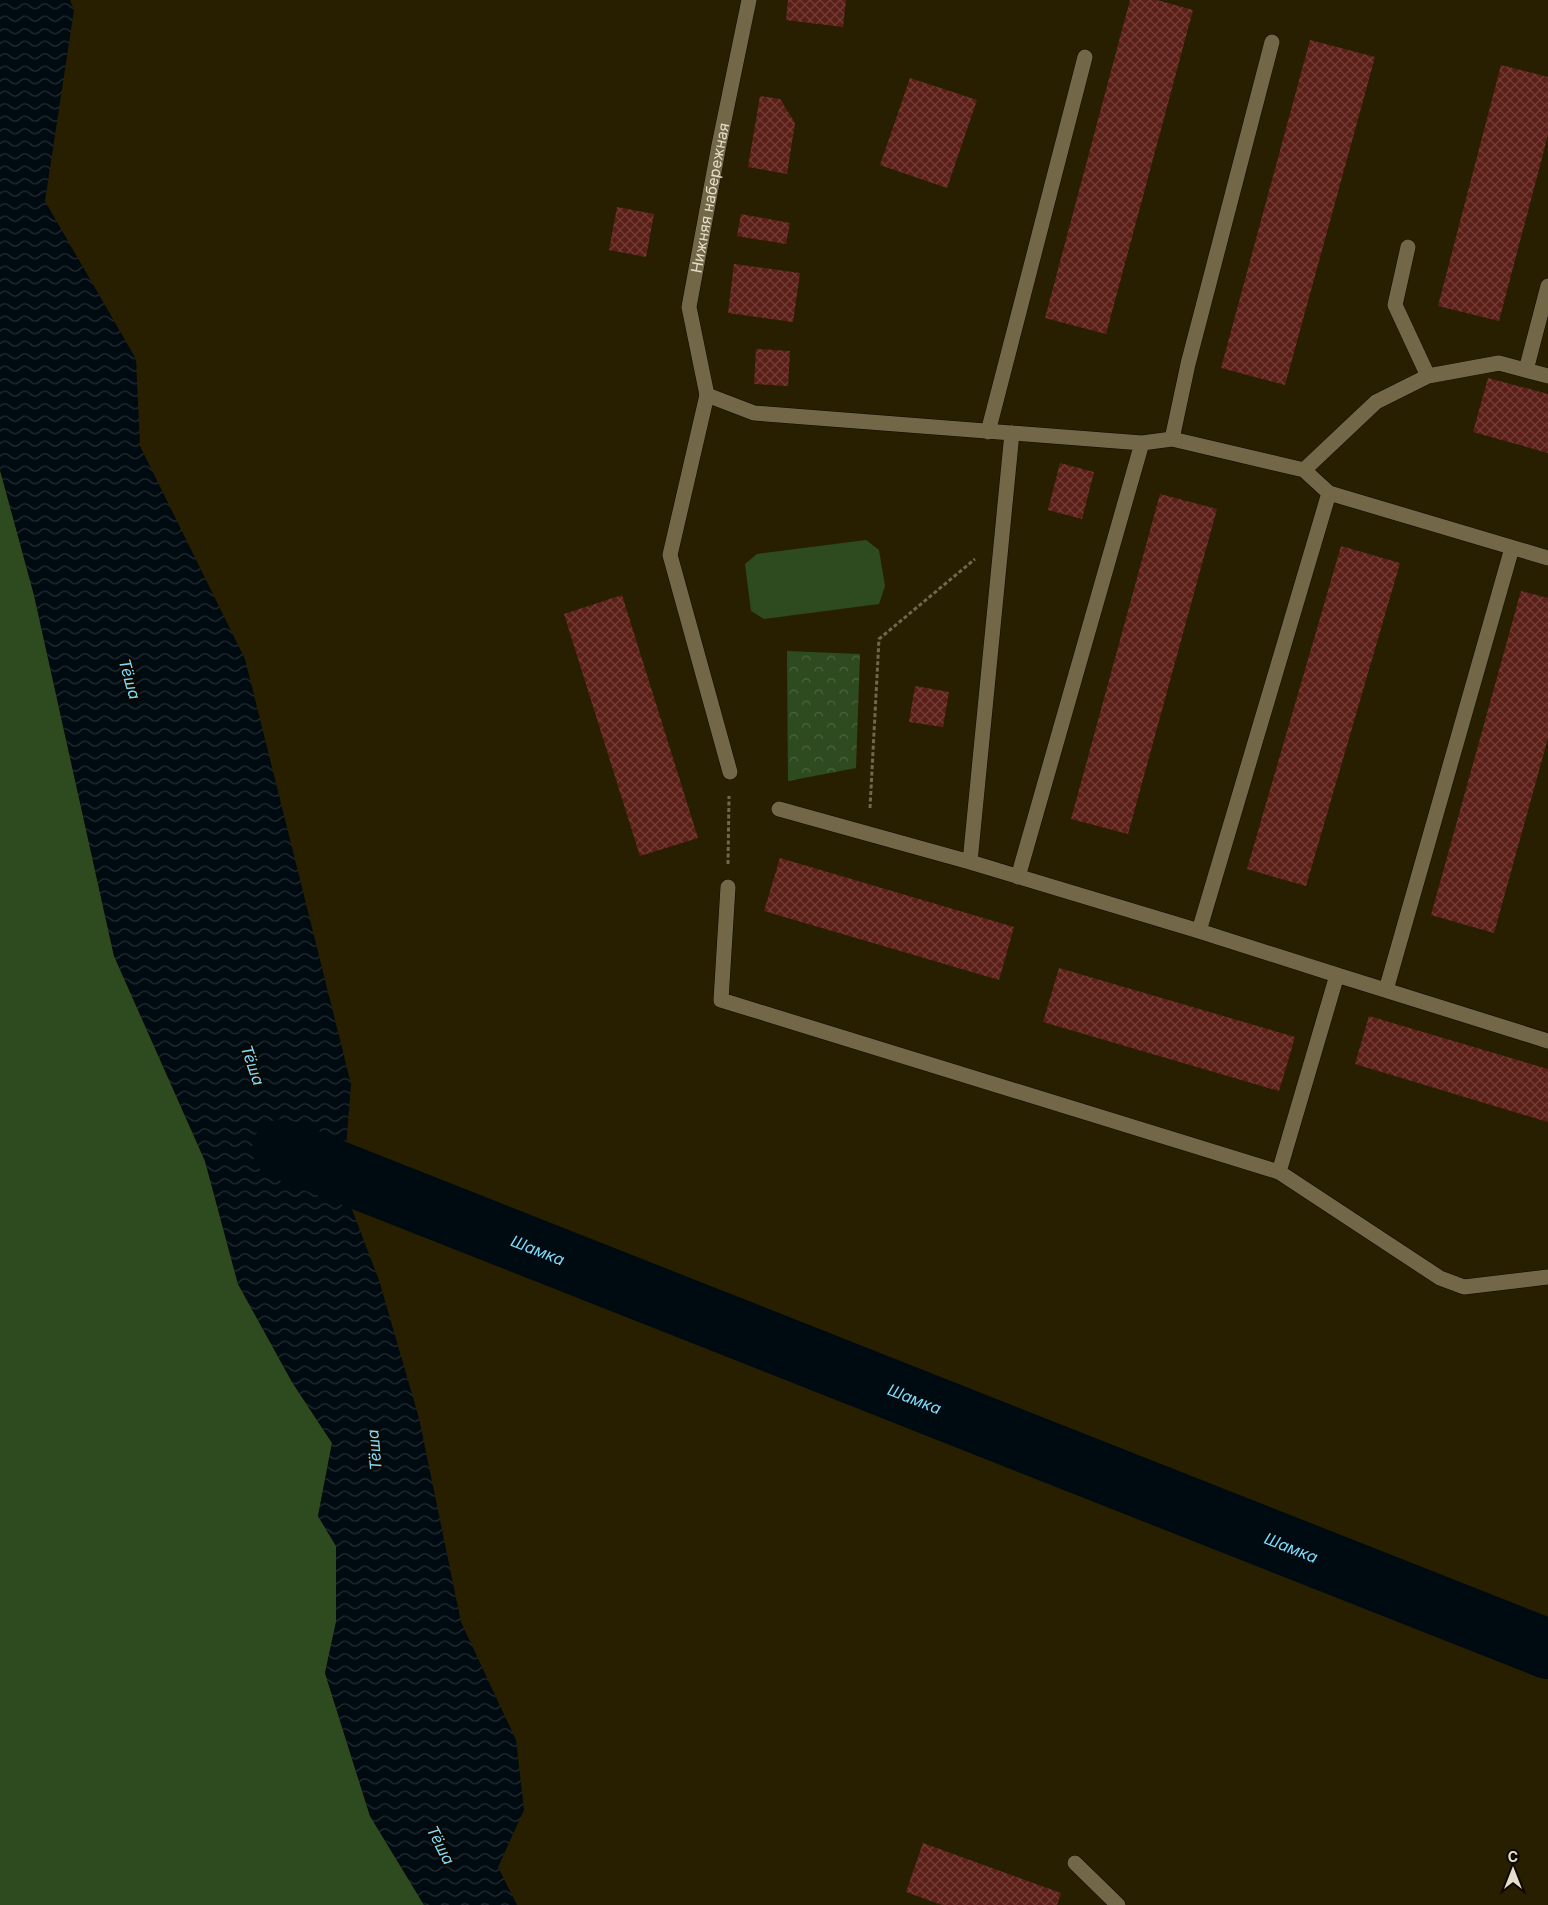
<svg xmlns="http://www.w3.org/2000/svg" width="1548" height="1905" font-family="Inter,sans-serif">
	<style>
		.green { fill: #2e4a1f }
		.park { fill: url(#park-crowns) }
		.water { fill: url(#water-waves) }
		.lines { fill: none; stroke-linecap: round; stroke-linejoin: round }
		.river { stroke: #000a11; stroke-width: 60 }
		.building { fill: url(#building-cross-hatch) }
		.service-casing { stroke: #0f0900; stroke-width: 16 }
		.minor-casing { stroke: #0f0900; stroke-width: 16 }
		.path { stroke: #6f674e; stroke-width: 3; stroke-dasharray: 4 2.5; stroke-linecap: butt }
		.service { stroke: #726848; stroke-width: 15 }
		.minor { stroke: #726848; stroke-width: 15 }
		.labels { text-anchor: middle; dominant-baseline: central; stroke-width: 4.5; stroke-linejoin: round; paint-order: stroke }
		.street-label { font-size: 15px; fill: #e4decc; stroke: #0d0901 }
		.water-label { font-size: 16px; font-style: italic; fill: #80daf8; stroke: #0d0901 }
	</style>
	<defs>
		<pattern id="park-crowns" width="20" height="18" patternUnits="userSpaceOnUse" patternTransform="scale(1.25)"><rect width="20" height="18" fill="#2e4a1f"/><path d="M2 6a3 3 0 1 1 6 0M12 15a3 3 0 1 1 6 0" fill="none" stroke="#4c643e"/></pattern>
		<pattern id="water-waves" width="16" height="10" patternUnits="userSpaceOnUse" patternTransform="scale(1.25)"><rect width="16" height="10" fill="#000a11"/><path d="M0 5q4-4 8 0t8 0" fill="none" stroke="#252d32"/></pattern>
		<pattern id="building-cross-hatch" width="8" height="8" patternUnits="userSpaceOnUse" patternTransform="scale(1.25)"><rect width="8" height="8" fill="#5b1f17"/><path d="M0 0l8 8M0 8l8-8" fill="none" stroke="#723f38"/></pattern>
	</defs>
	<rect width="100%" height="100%" fill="#281f01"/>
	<!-- green -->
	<path class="green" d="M0 470 34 595 114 956 205 1161 238 1284 292 1382 332 1443 318 1516 336 1546V1622L325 1673 370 1816 424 1905H0Z
		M866 540 879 550 885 586 879 604 764 619 751 611 745 564 757 554Z"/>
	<!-- park -->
	<path class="park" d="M787 651 860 654 856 768 788 781Z"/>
	<!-- water -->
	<path class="water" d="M0 0H70L74 10 45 201 136 359 140 446 245 659 351 1084 343 1186 379 1280 419 1418 461 1622 516 1740 524 1810 498 1867 517 1905H424L370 1816 325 1673 336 1622V1546L318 1516 332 1443 292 1382 238 1284 205 1161 114 956 34 595 0 470Z"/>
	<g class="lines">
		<!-- river -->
		<path class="river" id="s1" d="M282 1149 1548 1649"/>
	</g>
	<!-- building -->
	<path class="building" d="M788 0H846L843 27 786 20Z
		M1130 0H1157L1193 10 1106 334 1045 318Z
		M1310 40 1375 57 1285 385 1221 368Z
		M1501 65 1548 77V135L1499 321 1438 306Z
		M910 78 977 100 947 188 880 165Z
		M760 96 780 99 795 123 787 174 748 167Z
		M617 207 654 214 646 257 609 250Z
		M741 214 790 223 786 244 737 236Z
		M734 264 800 273 793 322 728 313Z
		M756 349 790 351 788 386 754 384Z
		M1488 378 1548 394V453L1473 432Z
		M1060 463 1094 472 1082 519 1048 510Z
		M1160 494 1217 509 1128 834 1071 819Z
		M1341 546 1400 563 1306 886 1247 869Z
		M1521 591 1548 598V738L1494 933 1431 915Z
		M622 595 698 838 640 856 564 614Z
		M915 686 949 692 943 727 909 722Z
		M780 858 1014 927 999 980 764 911Z
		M1059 968 1295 1037 1279 1091 1043 1022Z
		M1369 1016 1548 1069V1122L1355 1064Z
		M923 1843 1061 1893 1057 1905H942L906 1892Z"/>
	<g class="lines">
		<!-- service casing -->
		<g class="service-casing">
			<path id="service" d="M1408 247 1395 305 1428 376
				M1526 370 1548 286
				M988 432 1085 57
				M1012 433 970 862 1199 931 1337 975 1279 1172
				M1172 439 1188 364 1272 42
				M1304 470 1376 402 1428 376 1499 363 1548 376
				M730 772 670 555 707 395 754 413 1142 443 1172 439 1304 470 1329 493 1548 558
				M779 809 970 862
				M1018 877 1142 443
				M728 887 721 1000 1279 1172 1440 1278 1464 1287 1548 1277
				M1199 931 1329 493
				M1337 975 1548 1041
				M1386 990 1512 548
				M1075 1863 1118 1905"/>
		</g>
		<!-- minor casing -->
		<g class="minor-casing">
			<g id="minor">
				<path id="s2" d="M707 395 689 307 719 145 749 0"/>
			</g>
		</g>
		<!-- path -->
		<path class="path" d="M870 808 879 639 975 559
			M728 864 729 796"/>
		<!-- service -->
		<use href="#service" class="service"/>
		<!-- minor -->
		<use href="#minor" class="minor"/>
	</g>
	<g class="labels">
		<!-- street labels -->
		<g class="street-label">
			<text stroke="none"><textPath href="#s2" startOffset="201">Нижняя набережная</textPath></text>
		</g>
		<!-- water labels -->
		<g class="water-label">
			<text transform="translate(130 679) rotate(74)">Тёша</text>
			<text transform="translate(253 1065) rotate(71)">Тёша</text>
			<text stroke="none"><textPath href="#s1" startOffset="275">Шамка</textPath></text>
			<text stroke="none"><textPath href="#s1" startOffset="680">Шамка</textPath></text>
			<text transform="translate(374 1450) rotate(-95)">Тёша</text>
			<text stroke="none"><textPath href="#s1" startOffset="1085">Шамка</textPath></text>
			<text transform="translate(441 1845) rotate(63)">Тёша</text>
		</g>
	</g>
	<!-- north arrow -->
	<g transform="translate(1513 1870)" stroke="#0d0901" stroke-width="4" paint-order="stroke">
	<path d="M0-4L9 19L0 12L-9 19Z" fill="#e4decc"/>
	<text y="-8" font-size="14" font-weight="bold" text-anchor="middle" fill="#e4decc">С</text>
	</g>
</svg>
